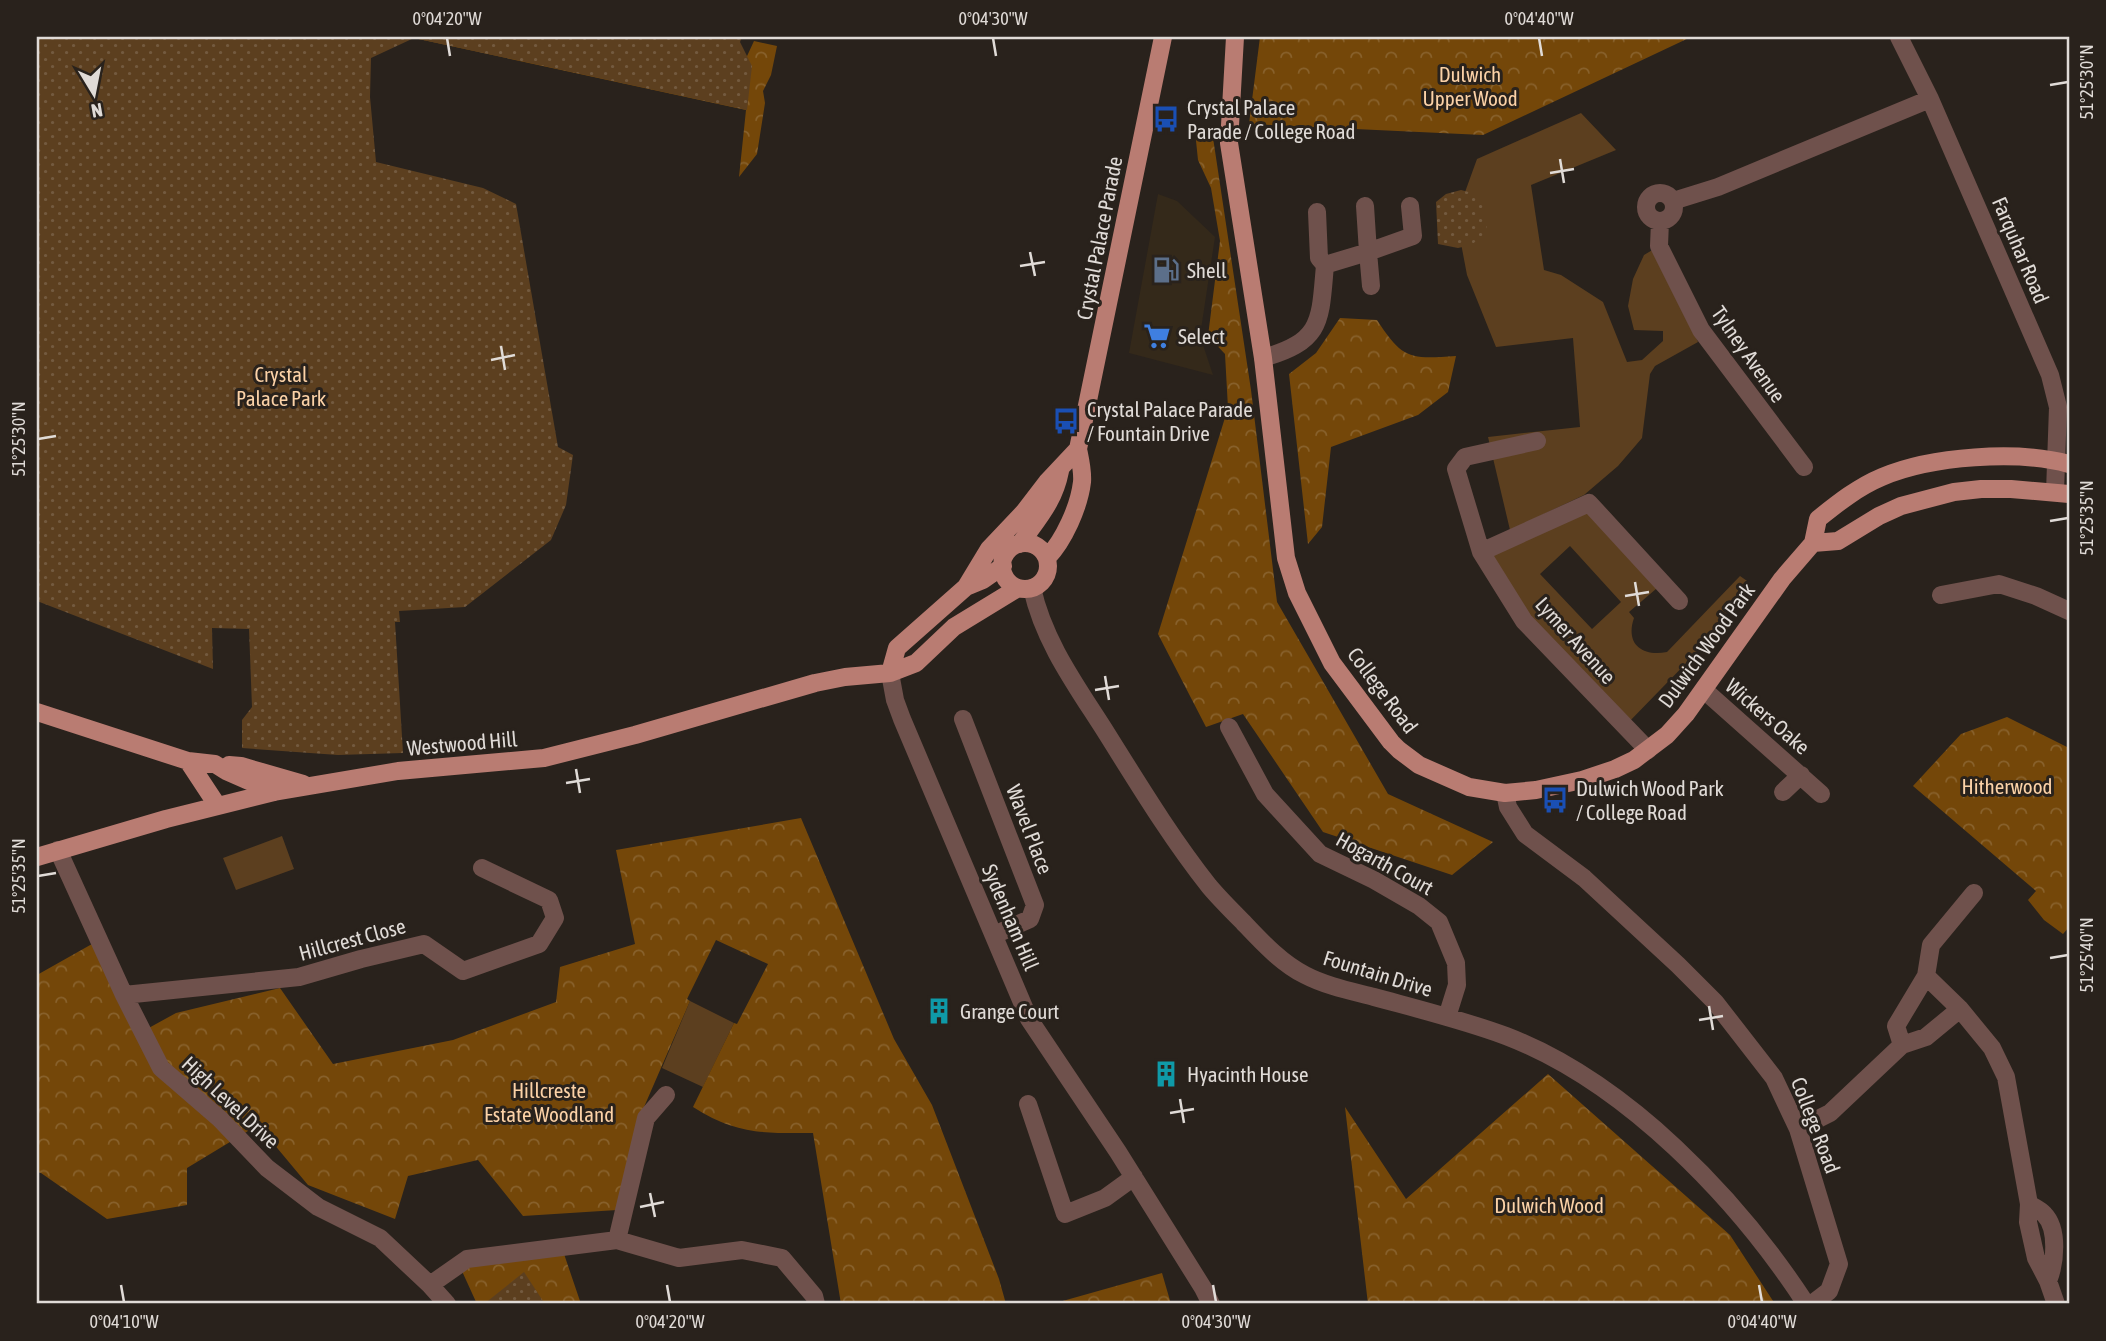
<svg xmlns="http://www.w3.org/2000/svg" width="2106" height="1341" font-family="'Asap Condensed',sans-serif">
	<style>
		.commercial { fill: #34291a }
		.grass { fill: #5c3f1f; fill-rule: evenodd }
		.forest { fill: url(#forest-crowns) }
		.park { fill: url(#park-dots) }
		.lines { fill: none; stroke-linecap: round; stroke-linejoin: round }
		.minor { stroke: #6f514c; stroke-width: 18 }
		.major { stroke: #b97c72; stroke-width: 18 }
		.ticks { fill: none; stroke: #e0dbd7; stroke-width: 2.5 }
		.labels { text-anchor: middle; dominant-baseline: central; stroke-width: 6; stroke-linejoin: round; paint-order: stroke }
		.park-label { font-size: 21px; fill: #fcd2a7; stroke: #29221c }
		.poi-label { font-size: 21px; fill: #e0dbd7; stroke: #29221c; text-anchor: start }
		.street-label { font-size: 21px; fill: #e0dbd7; stroke: #29221c }
		.neatline { fill: none; stroke: #e0dbd7; stroke-width: 2.5 }
		.ticks-label { font-size: 18px; text-anchor: middle; fill: #e0dbd7 }
	</style>
	<defs>
		<pattern id="forest-crowns" width="20" height="18" patternUnits="userSpaceOnUse" patternTransform="scale(1.75)"><rect width="20" height="18" fill="#744709"/><path d="M2 6a3 3 0 1 1 6 0M12 15a3 3 0 1 1 6 0" fill="none" stroke="#88612c"/></pattern>
		<pattern id="park-dots" width="8" height="8" patternUnits="userSpaceOnUse" patternTransform="scale(1.75)"><rect width="8" height="8" fill="#5c3f1f"/><path d="M2 2h.1M6 6h.1" fill="none" stroke="#735a3f" stroke-width="1.8" stroke-linecap="round"/></pattern>
	</defs>
	<rect width="100%" height="100%" fill="#29221c"/>
	<!-- commercial -->
	<path class="commercial" d="M1158 194 1177 201 1215 237 1200 336 1213 375 1129 353Z"/>
	<!-- grass -->
	<path class="grass" d="M1581 113 1616 150 1531 185 1544 270 1561 275 1603 302 1627 362 1642 360 1663 341V331L1634 330 1628 306 1633 279 1644 255 1659 246 1698 342 1655 366 1650 374 1642 438 1618 466 1584 495 1510 530 1488 437 1580 427 1573 338 1496 347 1467 275 1456 217 1477 159Z
		M1589 503 1663 583 1629 612 1634 618C1625 644 1642 657 1667 652L1740 576 1750 583 1696 653 1625 726 1524 621 1481 552ZM1570 546 1621 602 1592 629 1540 574Z
		M282 836 294 869 236 890 223 858Z
		M690 1001 734 1023 703 1087 662 1068Z"/>
	<!-- forest -->
	<path class="forest" d="M1260 37H1691L1483 135 1249 124Z
		M414 38 742 67 754 41 777 46 771 75 763 91 765 103 757 154 739 177 746 110Z
		M1195 131H1212L1251 390 1277 602 1388 794 1493 842 1452 875 1323 832 1243 714 1206 727 1158 634 1228 408 1225 354 1208 336 1220 241 1211 188 1198 160Z
		M1340 318 1377 320C1403 360 1410 359 1456 356L1448 392 1418 415 1331 447 1322 527 1308 544 1289 374 1316 353Z
		M2007 717 2069 748V927L2063 934 2044 920 2028 900 2036 891 1913 786 1961 734Z
		M801 818 894 1039 932 1105 999 1279 1006 1304H841L813 1133C764 1133 737 1135 693 1107L734 1023 737 1024 768 964 716 940 687 999 690 1001 641 1114 617 1210 523 1216 478 1160 408 1176 395 1219 308 1185 258 1125 187 1168V1205L107 1219 41 1173 37 1172V975L92 944 136 1035 176 1013 280 988 333 1064 453 1040 556 1002 560 967 635 944 616 850Z
		M1548 1074 1730 1235 1775 1304H1368L1345 1107 1406 1199Z
		M563 1251 581 1304H477L456 1258Z
		M1162 1273 1171 1304H1052Z"/>
	<!-- park -->
	<path class="park" d="M37 37H742L740 42 752 66 747 110 414 38 371 58 370 97 376 162 483 188 516 204 558 447 573 455 566 505 551 540 465 607 399 611 400 622H395L403 753 338 755 242 748V720L252 707 249 629 212 628 213 669 37 601Z
		M1461 190 1477 194 1484 203 1487 226 1483 236 1471 245 1458 248 1438 244 1436 202 1446 194Z
		M524 1272 545 1304H484Z"/>
	<g class="lines">
		<!-- minor -->
		<path class="minor" d="M1899 37 1930 99 2050 375 2058 407 2055 492
			M1646 207a14 14 0 1 1 28 0a14 14 0 1 1-28 0Z
			M1673 201 1718 187 1930 99
			M1365 206 1368 252 1413 236 1410 206
			M1317 212 1319 258 1325 265
			M1660 221 1659 246 1701 330 1804 467
			M1263 358C1323 341 1320 321 1325 265L1368 252 1371 286
			M1537 441 1465 457 1456 469 1481 552 1524 621 1648 750
			M1481 552 1589 503 1679 601
			M1032 588C1044 643 1078 688 1107 734 1139 785 1171 838 1209 886 1219 898 1231 910 1243 922 1261 941 1281 963 1305 975 1326 986 1351 991 1374 997 1418 1009 1463 1020 1506 1036 1626 1082 1737 1198 1806 1304
			M1941 595 1999 584 2036 596 2069 611
			M890 673 895 700 902 719 1029 1019 1118 1152 1203 1288 1211 1304
			M1704 690 1821 794
			M963 719 1035 905 1030 919 994 935
			M1229 727 1265 794 1320 854 1374 880 1419 906 1439 922 1456 963 1457 985 1447 1017
			M1783 792 1801 775
			M1505 793 1508 807 1525 834 1584 878 1678 965 1715 1002 1774 1078 1798 1129 1839 1264 1829 1291 1812 1304
			M58 850 124 995 161 1068 220 1119 267 1168 318 1207 380 1238 430 1285 447 1304
			M124 995 299 977 361 959 424 944 463 971 539 944 555 918 549 900 482 868
			M1960 1009 1992 1048 2006 1077 2029 1204 2028 1222 2036 1258 2048 1281 2056 1304
			M1902 1045 1896 1026 1926 976
			M1028 1104 1065 1214 1105 1198 1134 1177
			M1798 1129 1830 1113 1902 1045 1926 1037 1960 1009 1926 976 1931 945 1974 893
			M2029 1204C2034 1207 2041 1210 2044 1214 2059 1229 2055 1264 2048 1281
			M617 1240 646 1118 666 1095
			M430 1285 467 1259 617 1240 679 1258 742 1250 782 1258 814 1296 816 1304"/>
		<!-- major -->
		<path class="major" d="M1235 37 1229 143 1263 358 1286 558 1297 593 1332 663 1391 742 1399 750 1419 765 1469 787 1505 793 1536 790 1582 780 1615 769 1634 760 1667 735 1686 714 1782 579 1813 543 1818 519C1838 503 1858 487 1882 477 1931 456 2018 450 2069 464
			M1813 543 1838 541 1879 516 1901 506 1954 492 1981 489H2011L2069 494
			M1002 566a23 23 0 1 1 46 0a23 23 0 1 1-46 0Z
			M1020 544C1038 518 1054 502 1060 471
			M1047 558C1064 540 1079 507 1082 482 1083 471 1080 459 1078 449L1163 37
			M966 587 983 580 1003 566
			M890 673 897 648 966 587 989 549 1024 512 1047 482 1078 449
			M37 712 188 761 215 764 226 771 274 792
			M188 761 217 805
			M229 765 241 766 303 784
			M37 857 166 819 274 792 398 771 544 758 635 735 815 683 845 677 890 673 916 663 954 627 1018 588"/>
	</g>
	<!-- ticks -->
	<path class="ticks" d="M447 38 450 56M993 38 996 56M1539 38 1542 56M2050 85 2068 82M1560 159 1564 183M1550 173 1574 169M1030 252 1035 276M1020 266 1045 262M501 346 505 370M491 360 515 355M38 439 56 436M2050 521 2068 518M1635 582 1639 606M1625 596 1649 592M1105 676 1109 700M1095 690 1119 686M576 769 580 793M566 783 590 779M38 876 56 873M2050 958 2068 955M1709 1006 1713 1030M1699 1020 1723 1016M1180 1099 1184 1123M1170 1113 1194 1109M650 1193 655 1217M640 1207 664 1202M121 1285 124 1302M667 1285 670 1302M1213 1285 1216 1302M1759 1285 1762 1302"/>
	<!-- icons -->
	<defs>
		<g id="bus-bare" transform="scale(2.1)"><path d="M-5-6H5V4H4V6H2V4H-2V6H-4V4H-5ZM-3.5-4V0h7V-4ZM-3.5 1.2v1.5H-2V1.2ZM2 1.2v1.5H3.5V1.2Z" fill="#1a4fb4" stroke="#29221c" stroke-width="2.5" paint-order="stroke"/></g>
		<g id="fuel-bare" transform="scale(2.1)"><path d="M-5.5-6h7V0h2V4h1.3V-2.5L3-4.5l.8-.8L6-3V5H2.5V1h-1V6h-7ZM-4.2-4.7v3.2H.2V-4.7Z" fill="#5c6f8a" stroke="#29221c" stroke-width="2.5" paint-order="stroke"/></g>
		<g id="supermarket-bare" transform="scale(2.1)"><path d="M-6-5.5h2.5l.6 2H6L4.5 2H-2.5L-4.4-4H-6ZM-1.5 3.2a1.3 1.3 0 1 0 .1 0ZM3 3.2a1.3 1.3 0 1 0 .1 0Z" fill="#3f7fe0" stroke="#29221c" stroke-width="2.5" paint-order="stroke"/></g>
		<g id="building-bare" transform="scale(2.1)"><path d="M-4-6H4V6H1V3H-1V6H-4ZM-2.5-4.3h1.7v1.8h-1.7ZM.8-4.3h1.7v1.8H.8ZM-2.5-1h1.7V.8h-1.7ZM.8-1h1.7V.8H.8Z" fill="#0f9aa8" stroke="#29221c" stroke-width="2.5" paint-order="stroke"/></g>
	</defs>
	<g fill-rule="evenodd">
		<use href="#bus-bare" x="1166" y="119"/>
		<use href="#fuel-bare" x="1166" y="270"/>
		<use href="#supermarket-bare" x="1157" y="336"/>
		<use href="#bus-bare" x="1066" y="421"/>
		<use href="#bus-bare" x="1555" y="800"/>
		<use href="#building-bare" x="939" y="1011"/>
		<use href="#building-bare" x="1166" y="1074"/>
	</g>
	<g class="labels">
		<!-- park labels -->
		<g class="park-label">
			<text x="1470" y="74">Dulwich<tspan x="1470" dy="24">Upper Wood</tspan></text>
			<text x="281" y="374">Crystal<tspan x="281" dy="24">Palace Park</tspan></text>
			<text x="2007" y="786">Hitherwood</text>
			<text x="549" y="1090">Hillcreste<tspan x="549" dy="24">Estate Woodland</tspan></text>
			<text x="1549" y="1205">Dulwich Wood</text>
		</g>
		<!-- poi labels -->
		<g class="poi-label">
			<text x="1187" y="107">Crystal Palace<tspan x="1187" dy="24">Parade / College Road</tspan></text>
			<text x="1187" y="270">Shell</text>
			<text x="1178" y="336">Select</text>
			<text x="1087" y="409">Crystal Palace Parade<tspan x="1087" dy="24">/ Fountain Drive</tspan></text>
			<text x="1576" y="788">Dulwich Wood Park<tspan x="1576" dy="24">/ College Road</tspan></text>
			<text x="960" y="1011">Grange Court</text>
			<text x="1187" y="1074">Hyacinth House</text>
		</g>
		<!-- street labels -->
		<g class="street-label">
			<text transform="translate(1099 238) rotate(-79)">Crystal Palace Parade</text>
			<text transform="translate(2021 250) rotate(67)">Farquhar Road</text>
			<text transform="translate(1749 354) rotate(55)">Tylney Avenue</text>
			<text transform="translate(1576 640) rotate(48)">Lymer Avenue</text>
			<text transform="translate(1706 645) rotate(-54)">Dulwich Wood Park</text>
			<text transform="translate(1383 690) rotate(53)">College Road</text>
			<text transform="translate(1768 716) rotate(41)">Wickers Oake</text>
			<text transform="translate(462 743) rotate(-5)">Westwood Hill</text>
			<text transform="translate(1030 829) rotate(69)">Wavel Place</text>
			<text transform="translate(1385 863) rotate(29)">Hogarth Court</text>
			<text transform="translate(1011 917) rotate(67)">Sydenham Hill</text>
			<text transform="translate(352 939) rotate(-15)">Hillcrest Close</text>
			<text transform="translate(1378 973) rotate(17)">Fountain Drive</text>
			<text transform="translate(231 1102) rotate(43)">High Level Drive</text>
			<text transform="translate(1816 1125) rotate(69)">College Road</text>
		</g>
	</g>
	<!-- border -->
	<rect width="2106" height="1341" fill="none" stroke="#29221c" stroke-width="77"/>
	<!-- north arrow -->
	<g transform="translate(94 94) rotate(170)" stroke="#29221c" stroke-width="5" paint-order="stroke">
	<path d="M0-5L12 26L0 18L-12 26Z" fill="#e0dbd7"/>
	<text y="-10" font-size="19" font-weight="bold" text-anchor="middle" fill="#e0dbd7">N</text>
	</g>
	<rect x="38" y="38" width="2030" height="1264" class="neatline"/>
	<g class="ticks-label">
		<text x="447" y="25">0°04'20"W</text>
		<text x="993" y="25">0°04'30"W</text>
		<text x="1539" y="25">0°04'40"W</text>
		<text transform="translate(2087 82) rotate(-90)" y="6">51°25'30"N</text>
		<text transform="translate(19 439) rotate(-90)" y="6">51°25'30"N</text>
		<text transform="translate(2087 518) rotate(-90)" y="6">51°25'35"N</text>
		<text transform="translate(19 876) rotate(-90)" y="6">51°25'35"N</text>
		<text transform="translate(2087 955) rotate(-90)" y="6">51°25'40"N</text>
		<text x="124" y="1328">0°04'10"W</text>
		<text x="670" y="1328">0°04'20"W</text>
		<text x="1216" y="1328">0°04'30"W</text>
		<text x="1762" y="1328">0°04'40"W</text>
	</g>
</svg>
